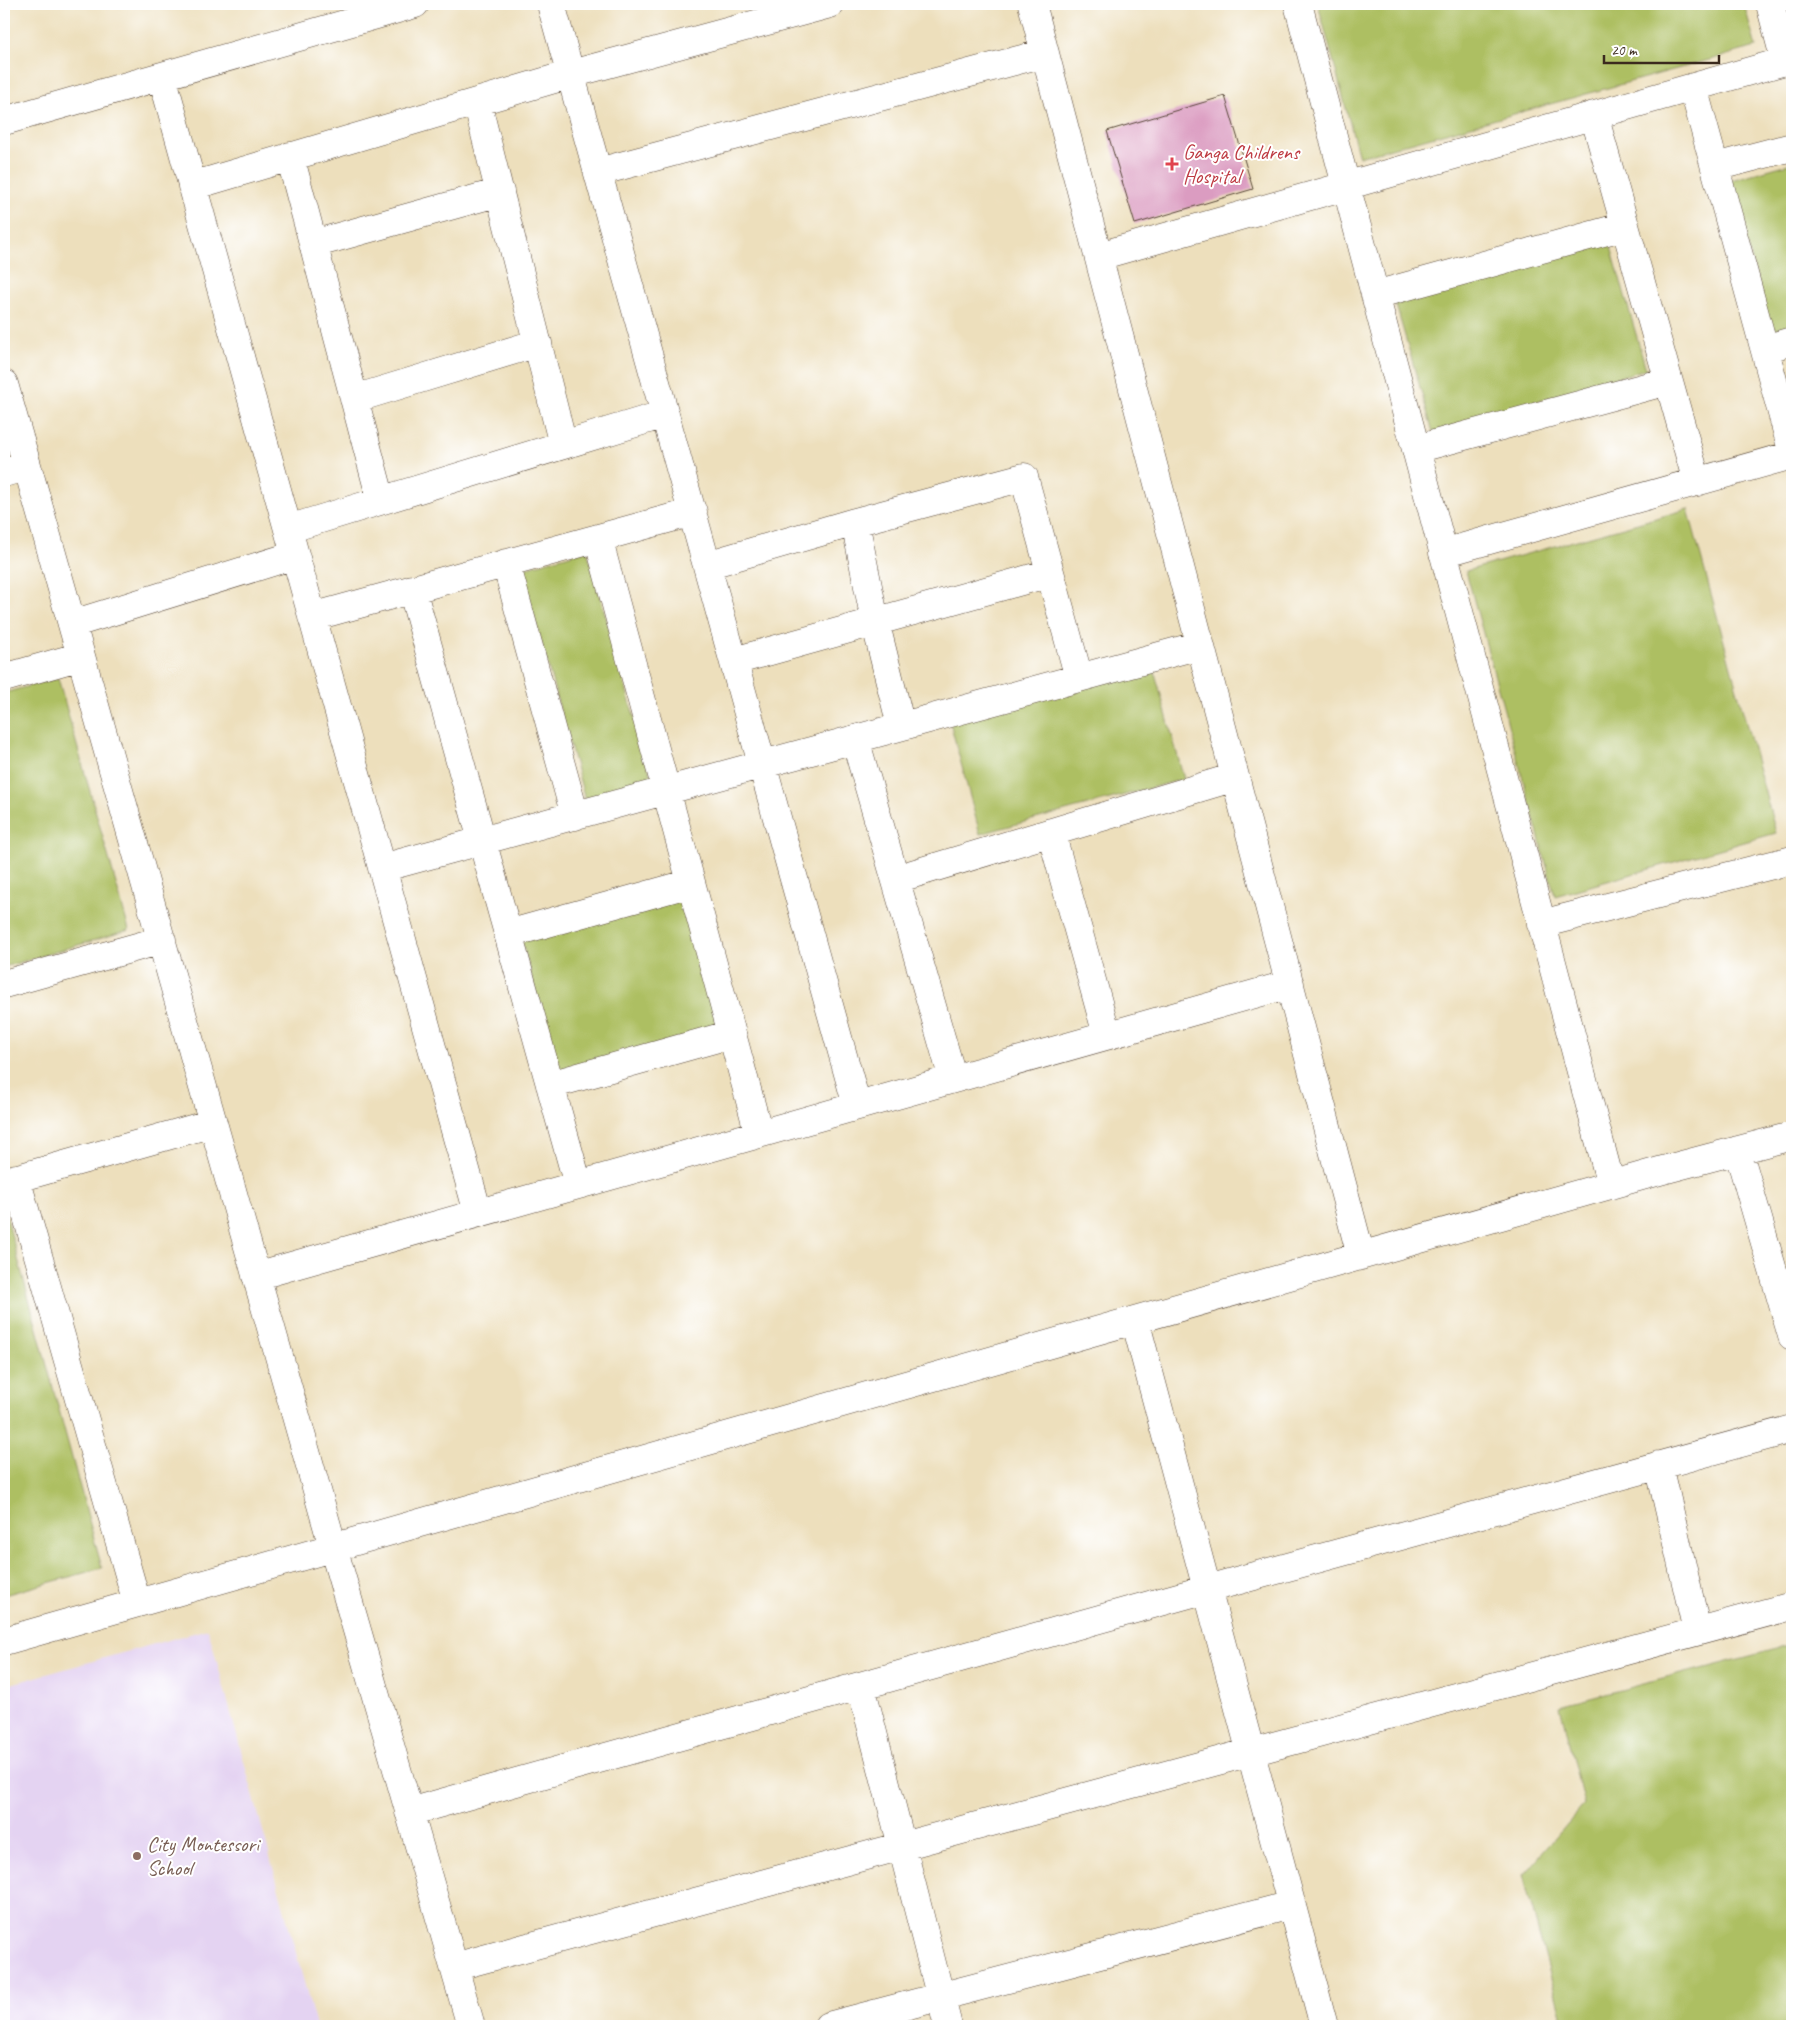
<svg xmlns="http://www.w3.org/2000/svg" width="1796" height="2030" font-family="Caveat,sans-serif">
	<style>
		.built { fill: #e4d3f2 }
		.green { fill: #adbf62; stroke: #747440 }
		.building { fill: #db9cc1 }
		.lines { fill: none; stroke-linecap: round; stroke-linejoin: round }
		.street-casing { stroke: #564536; stroke-width: 29 }
		.street { stroke: #fff; stroke-width: 28 }
		.health-dot { fill: #e0444e; stroke: #fff; stroke-width: 2 }
		.education-dot { fill: #8d6e63; stroke: #fff; stroke-width: 2 }
		.labels { text-anchor: middle; dominant-baseline: central; stroke-width: 4; stroke-linejoin: round; paint-order: stroke }
		.health-label { font-size: 21px; fill: #be3a42; stroke: #fff; text-anchor: start }
		.education-label { font-size: 21px; fill: #785e54; stroke: #fff; text-anchor: start }
	</style>
	<rect width="100%" height="100%" fill="#fff"/>
	<filter id="ink" filterUnits="userSpaceOnUse"><feTurbulence type="fractalNoise" baseFrequency=".02" numOctaves="2"/><feDisplacementMap in="SourceGraphic" scale="10" xChannelSelector="R" yChannelSelector="G"/><feConvolveMatrix kernelMatrix="1 2 1 2 8 2 1 2 1" color-interpolation-filters="sRGB"/></filter>
	<filter id="wash" filterUnits="userSpaceOnUse"><feTurbulence type="fractalNoise" baseFrequency=".0096" numOctaves="4" result="noise"/><feDisplacementMap in="SourceGraphic" scale="20" xChannelSelector="R" yChannelSelector="G"/><feGaussianBlur stdDeviation="1.12" result="paint"/><feColorMatrix in="noise" values="0 0 0 0 0 0 0 0 0 0 0 0 0 0 0 0 0 1.4 0 .05"/><feComposite in="paint" operator="in"/></filter>
	<g filter="url(#wash)">
		<rect width="100%" height="100%" fill="#eddfbc"/>
		<!-- built -->
		<path class="built" d="M208 1629 316 2026H4V1686Z"/>
		<!-- green -->
		<path class="green" d="M1318 4H1744L1756 47 1359 157Z
			M1792 163V325L1770 331 1731 180Z
			M1609 240 1646 369 1433 432 1395 302Z
			M1688 509 1776 833 1555 896 1466 571Z
			M587 550 652 780 585 799 521 569Z
			M1153 666 1184 779 980 834 950 722Z
			M58 678 129 930 4 967V693Z
			M684 896 720 1027 558 1072 522 942Z
			M5 1211 102 1568 4 1595V1212Z
			M1792 1645V2026H1564L1523 1875 1584 1805 1560 1706Z"/>
		<g id="blocks">
			<!-- building -->
			<path class="building" d="M1225 96 1253 189 1135 224 1107 131Z"/>
		</g>
	</g>
	<g filter="url(#ink)">
		<use href="#blocks" fill-opacity="0" stroke="#564536" stroke-width="1"/>
		<g class="lines">
			<!-- street casing -->
			<g class="street-casing">
				<path id="street" d="M551 4 857 1106
					M1032 4 1361 1256
					M1298 4 1611 1185
					M1770 4 1785 61
					M162 76 478 1213
					M1693 87 1792 450
					M477 102 563 445
					M1594 115 1697 482
					M4 121 415 4
					M290 156 381 500
					M1715 167 1792 147
					M598 172 1045 53
					M192 186 571 74 830 4
					M313 244 500 192
					M1099 256 1792 59
					M1375 295 1625 226
					M1765 349 1792 341
					M4 384 333 1547 471 2026
					M354 399 538 343
					M1416 449 1668 381
					M4 473 27 466
					M855 522 875 621 901 726
					M288 529 665 414
					M598 538 759 1134
					M1443 553 1792 455
					M506 563 575 816
					M707 565 855 522 1024 477 1079 678
					M412 589 578 1185
					M312 617 693 512
					M72 624 295 555
					M734 661 1050 573
					M4 678 81 656
					M855 739 953 1079
					M1051 832 1107 1035
					M382 868 1200 645
					M896 879 1235 777
					M1541 924 1792 860
					M508 934 691 883
					M4 984 162 940
					M550 1085 732 1034
					M1738 1150 1792 1336
					M16 1178 137 1603
					M4 1182 213 1123
					M256 1276 1290 984
					M1135 1320 1324 2026
					M1659 1465 1697 1631
					M4 1641 1663 1170 1792 1136
					M861 1686 948 2026
					M409 1812 1207 1589 1792 1429
					M454 1967 1792 1606
					M828 2026 1291 1905"/>
			</g>
			<!-- street -->
			<use href="#street" class="street"/>
		</g>
	</g>
	<!-- markers -->
	<path class="health-dot" d="M1169.5 156.5h5v5h5v5h-5v5h-5v-5h-5v-5h5z"/>
	<circle class="education-dot" cx="137" cy="1856" r="5"/>
	<g class="labels">
		<!-- health labels -->
		<g class="health-label">
			<text x="1183" y="152">Ganga Childrens<tspan x="1183" dy="24">Hospital</tspan></text>
		</g>
		<!-- education labels -->
		<g class="education-label">
			<text x="147" y="1844">City Montessori<tspan x="147" dy="24">School</tspan></text>
		</g>
	</g>
	<!-- margin -->
	<rect width="1796" height="2030" fill="none" stroke="#fff" stroke-width="20"/>
	<!-- scale -->
	<path d="M1604 55v8h115v-8" fill="none" stroke="#3b2a1e" stroke-width="2.5"/>
	<text x="1611" y="55" font-size="15" fill="#3b2a1e" stroke="#ffffff" stroke-width="4" paint-order="stroke">20 m</text>
</svg>
